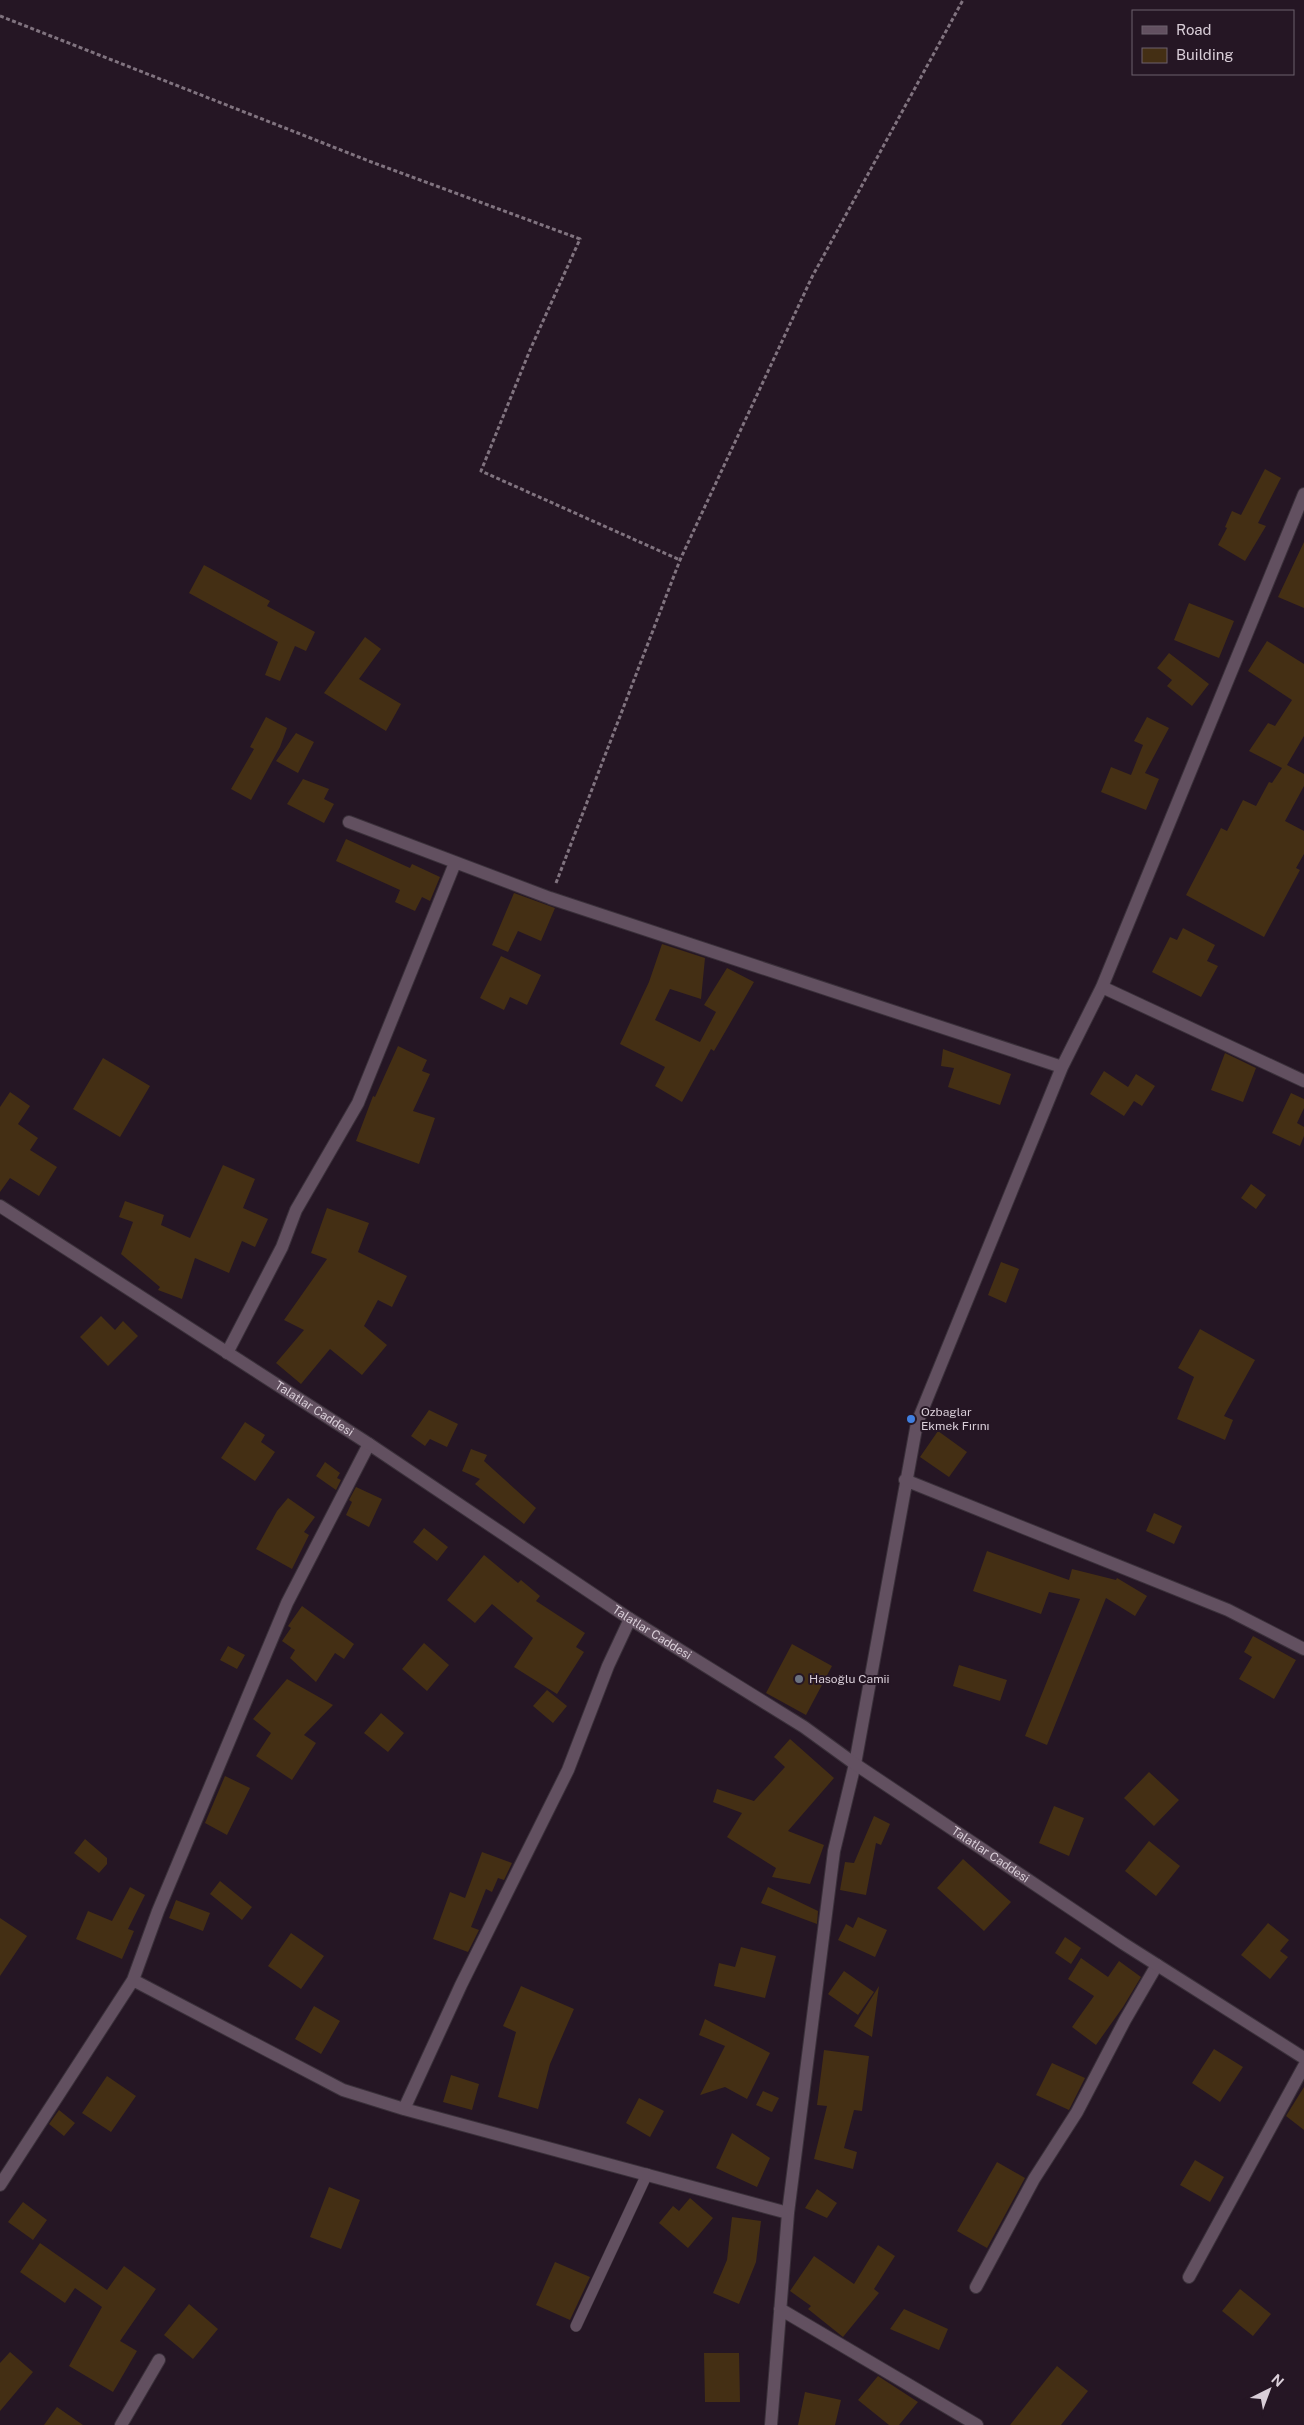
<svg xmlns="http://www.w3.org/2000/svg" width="1304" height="2425" font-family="'Public Sans',sans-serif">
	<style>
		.building { fill: #442f14 }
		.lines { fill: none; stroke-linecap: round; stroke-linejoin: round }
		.lane-casing { stroke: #3a303a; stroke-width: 12 }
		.street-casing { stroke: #3a303a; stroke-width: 14 }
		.secondary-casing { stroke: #3a303a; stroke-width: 14 }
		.path { stroke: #80737f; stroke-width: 3; stroke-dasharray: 4 2.5; stroke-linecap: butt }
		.lane { stroke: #625060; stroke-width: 11 }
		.street { stroke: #625060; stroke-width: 12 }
		.secondary { stroke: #625060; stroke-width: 12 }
		.shop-dot { fill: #3f7fe0; stroke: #251624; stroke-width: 2 }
		.worship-dot { fill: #6b7280; stroke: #251624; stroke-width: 2 }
		.labels { text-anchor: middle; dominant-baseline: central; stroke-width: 4; stroke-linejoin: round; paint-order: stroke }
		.street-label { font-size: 12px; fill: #d9ced8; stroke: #251624 }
		.poi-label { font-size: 12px; fill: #d9ced8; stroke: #251624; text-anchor: start }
	</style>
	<rect width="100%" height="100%" fill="#251624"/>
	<!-- building -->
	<path class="building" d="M1265 469 1281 478 1258 523 1266 526 1245 561 1218 545 1227 528 1225 527 1232 511 1241 515Z
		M1304 542V608L1278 597Z
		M204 565 270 601 267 606 315 632 306 651 295 646 280 681 265 675 278 642 189 593Z
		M1189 603 1234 621 1219 658 1174 640Z
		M365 637 381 649 359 679 401 704 386 731 324 693Z
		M1267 641 1304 664V736L1287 765 1304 774V786L1285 821 1304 831V854L1296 868 1300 870 1264 937 1186 895 1221 828 1227 831 1243 800 1256 806 1269 782 1272 783 1282 768 1249 751 1268 723 1275 726 1292 700 1248 671Z
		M1169 653 1209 684 1192 706 1167 686 1172 680 1157 668Z
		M266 717 287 728 280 747 251 800 231 789 254 749 250 747Z
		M1147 717 1169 728 1145 773 1159 779 1146 810 1101 792 1111 767 1131 775 1143 745 1134 741Z
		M296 733 314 742 298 773 276 761Z
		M303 779 329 789 324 799 334 804 324 823 287 804Z
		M346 839 410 868 412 864 440 877 430 901 422 897 415 911 395 902 400 890 336 861Z
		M514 893 555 908 541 941 518 931 508 952 492 945Z
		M1183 928 1215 945 1207 961 1218 966 1201 997 1152 972 1170 937 1177 940Z
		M662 944 705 958 701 999 670 989 655 1020 700 1042 716 1012 704 1005 727 968 754 982 714 1051 711 1049 682 1102 655 1086 665 1067 620 1044 649 982Z
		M501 956 541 975 527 1005 510 997 504 1010 480 998Z
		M398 1046 427 1060 422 1071 430 1074 413 1111 435 1118 419 1164 356 1141 373 1096 375 1097Z
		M943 1049 1011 1074 1000 1105 948 1087 954 1068 941 1066Z
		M1225 1053 1256 1068 1243 1102 1211 1090Z
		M103 1058 150 1086 120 1137 73 1109Z
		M1104 1071 1128 1087 1136 1074 1155 1086 1142 1106 1134 1101 1124 1116 1090 1094Z
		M10 1092 30 1106 18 1124 38 1138 30 1150 57 1167 39 1196 10 1178 0 1192V1107Z
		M1291 1093 1304 1099V1108L1297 1123 1304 1127V1136L1300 1146 1272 1133Z
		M223 1165 255 1179 243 1208 268 1219 255 1247 242 1241 229 1273 195 1258 182 1299 158 1290 160 1287 121 1254 133 1222 119 1217 125 1201 164 1215 161 1225 190 1238Z
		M1251 1184 1266 1195 1256 1209 1241 1198Z
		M327 1208 369 1223 358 1252 407 1276 392 1307 378 1300 364 1326 387 1345 362 1375 330 1349 301 1384 276 1363 304 1330 284 1320 327 1259 311 1253Z
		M1001 1262 1019 1269 1006 1303 988 1295Z
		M101 1316 115 1330 123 1321 138 1336 108 1366 80 1337Z
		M1200 1329 1255 1360 1224 1416 1233 1420 1225 1440 1177 1419 1194 1377 1178 1368Z
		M429 1410 458 1424 447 1447 430 1439 425 1446 411 1436Z
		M245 1422 265 1435 261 1442 275 1452 255 1481 221 1458Z
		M938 1431 967 1452 949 1477 920 1457Z
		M471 1449 487 1455 484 1461 536 1508 524 1524 475 1484 480 1479 462 1471Z
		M325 1462 340 1473 337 1478 341 1480 336 1490 316 1476Z
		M356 1487 382 1499 369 1527 346 1515 352 1502 349 1500Z
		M288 1498 315 1517 304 1532 309 1535 292 1569 256 1549 277 1511Z
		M1154 1513 1182 1526 1174 1544 1146 1531Z
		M424 1528 448 1547 437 1561 413 1542Z
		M987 1551 1069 1580 1072 1569 1116 1580 1117 1578 1147 1596 1135 1616 1106 1598 1047 1745 1025 1736 1080 1599 1049 1592 1041 1614 973 1591Z
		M484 1555 518 1583 521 1580 540 1596 536 1601 585 1633 576 1647 584 1652 557 1694 514 1667 533 1638 492 1604 475 1623 447 1600Z
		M302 1606 354 1644 344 1659 335 1653 316 1682 290 1658 295 1650 282 1641 291 1628 288 1626Z
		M1253 1636 1296 1660 1274 1699 1239 1679 1252 1657 1244 1652Z
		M424 1643 449 1665 427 1691 402 1669Z
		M792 1644 832 1666 806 1715 766 1693Z
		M228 1646 245 1655 237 1669 220 1660Z
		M959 1665 1007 1680 1000 1701 953 1686Z
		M287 1679 333 1705 304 1735 316 1743 292 1780 256 1756 271 1733 253 1719Z
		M547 1690 567 1706 553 1723 533 1706Z
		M381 1713 404 1733 388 1752 364 1733Z
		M790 1739 834 1778 788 1831 824 1845 810 1884 772 1877 776 1868 727 1837 742 1813 713 1802 717 1789 754 1801 785 1767 774 1757Z
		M1149 1772 1179 1800 1154 1826 1124 1798Z
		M225 1776 250 1788 227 1835 205 1823Z
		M1054 1806 1084 1818 1069 1856 1039 1843Z
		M874 1816 890 1824 881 1845 876 1843 866 1895 840 1890 845 1862 854 1863Z
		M85 1839 107 1858V1864L99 1873 74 1853Z
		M1149 1841 1180 1866 1156 1896 1125 1871Z
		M482 1852 512 1863 504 1880 498 1878 492 1892 486 1889 471 1927 479 1930 468 1952 433 1939 450 1892 465 1898Z
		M963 1859 1011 1902 984 1931 937 1888Z
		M220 1881 252 1907 242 1920 210 1894Z
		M130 1887 145 1895 128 1929 134 1931 122 1959 76 1939 88 1911 112 1921Z
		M768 1887 818 1911 817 1924 761 1903Z
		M176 1900 210 1913 203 1931 169 1918Z
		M858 1917 887 1930 875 1957 838 1940 846 1924 853 1928Z
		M0 1918 27 1936 0 1976Z
		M1268 1923 1289 1940 1280 1951 1288 1957 1270 1979 1241 1955Z
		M291 1933 324 1956 301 1989 268 1966Z
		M1065 1937 1081 1948 1071 1964 1055 1953Z
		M741 1947 776 1956 765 1998 714 1986 719 1963 735 1967Z
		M1081 1958 1108 1977 1119 1961 1141 1977 1123 2007 1096 2045 1072 2027 1094 1996 1068 1979Z
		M844 1971 874 1992 858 2015 828 1994Z
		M521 1986 574 2009 550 2064 538 2109 498 2097 516 2032 503 2026Z
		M879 1986 872 2037 854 2026Z
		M314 2006 340 2021 321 2054 295 2039Z
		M705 2019 770 2053 747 2099 725 2087 700 2095 725 2046 699 2035Z
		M1214 2049 1243 2067 1220 2102 1192 2083Z
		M824 2050 869 2056 862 2111 854 2110 844 2148 857 2152 853 2169 814 2159 827 2106 817 2105Z
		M1052 2063 1085 2078 1069 2110 1036 2095Z
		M451 2075 479 2084 472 2110 443 2102Z
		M107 2076 136 2096 111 2132 82 2113Z
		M1304 2087V2130L1286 2116Z
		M763 2091 779 2098 772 2112 756 2105Z
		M639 2098 664 2111 650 2137 626 2123Z
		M59 2110 75 2123 64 2136 49 2124Z
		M732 2133 770 2158 757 2187 716 2168Z
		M1195 2160 1224 2177 1210 2202 1180 2185Z
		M997 2162 1025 2178 987 2248 957 2231Z
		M329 2187 360 2200 341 2249 310 2237Z
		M817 2189 837 2203 827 2218 805 2208Z
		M690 2198 713 2218 688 2248 659 2223 673 2206 679 2211Z
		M23 2202 47 2220 33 2240 8 2222Z
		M732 2217 761 2221 756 2262 739 2304 713 2293 727 2260Z
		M40 2243 107 2290 124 2266 156 2289 120 2341 137 2351 113 2392 69 2366 102 2307 75 2288 65 2303 20 2272Z
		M878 2245 895 2256 874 2289 879 2293 843 2337 808 2309 811 2306 790 2291 814 2256 854 2284Z
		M555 2262 590 2277 570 2320 536 2305Z
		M1240 2289 1271 2314 1253 2336 1222 2311Z
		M189 2304 218 2329 193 2359 164 2335Z
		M904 2309 948 2329 939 2350 890 2329Z
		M10 2352 33 2372 0 2411V2363Z
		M704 2353H739L740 2402H705Z
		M1057 2366 1088 2391 1061 2425H1010Z
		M878 2376 918 2402 899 2425H889L858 2400Z
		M805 2392 841 2400 835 2425H798Z
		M57 2407 83 2425H44Z"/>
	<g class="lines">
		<!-- lane casing -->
		<g class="lane-casing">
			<path id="lane" d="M576 2326 647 2174"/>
		</g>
		<!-- street casing -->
		<g class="street-casing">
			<path id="street" d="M349 822 550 898 1062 1067
				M1102 987 1304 1081
				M227 1353 282 1247 296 1210 358 1103 455 863
				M905 1480 1228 1610 1304 1649
				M133 1980 343 2090 404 2109 788 2213
				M404 2109 461 1985 568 1770 608 1666 630 1619
				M0 2185 133 1980 158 1911 287 1603 369 1444
				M1189 2277 1304 2066
				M976 2287 1034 2179 1077 2112 1125 2020 1157 1965
				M780 2309 977 2425
				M121 2425 159 2360
				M771 2425 788 2213 834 1851 855 1764 917 1423 1062 1067 1102 987 1304 494"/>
		</g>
		<!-- secondary casing -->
		<g class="secondary-casing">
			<g id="secondary">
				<path id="s1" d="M0 1206 369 1444 630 1619 804 1727 855 1764 1124 1944 1304 2058"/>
			</g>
		</g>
		<!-- path -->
		<path class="path" d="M0 16 374 163 580 239 530 350 481 471 680 560
			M556 883 680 560 812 277 963 0"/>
		<!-- lane -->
		<use href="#lane" class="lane"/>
		<!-- street -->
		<use href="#street" class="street"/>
		<!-- secondary -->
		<use href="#secondary" class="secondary"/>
	</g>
	<!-- markers -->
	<circle class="shop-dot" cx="911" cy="1419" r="5"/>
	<circle class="worship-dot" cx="799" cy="1679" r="5"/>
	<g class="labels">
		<!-- street labels -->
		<g class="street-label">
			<text stroke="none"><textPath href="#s1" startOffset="374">Talatlar Caddesi</textPath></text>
			<text stroke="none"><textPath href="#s1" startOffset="779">Talatlar Caddesi</textPath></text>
			<text stroke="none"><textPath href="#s1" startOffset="1184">Talatlar Caddesi</textPath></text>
		</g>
		<!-- poi labels -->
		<g class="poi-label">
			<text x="921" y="1412">Ozbaglar<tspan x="921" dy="14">Ekmek Fırını</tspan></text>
			<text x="809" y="1679">Hasoğlu Camii</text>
		</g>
	</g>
	<!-- legend -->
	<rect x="1132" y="10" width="162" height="65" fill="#251624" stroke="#6d606c"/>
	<rect x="1142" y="26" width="25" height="8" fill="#625060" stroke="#6d606c"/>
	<text x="1176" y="35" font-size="15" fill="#d9ced8">Road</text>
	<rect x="1142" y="48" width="25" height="15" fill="#442f14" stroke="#6d606c"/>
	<text x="1176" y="60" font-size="15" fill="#d9ced8">Building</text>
	<!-- north arrow -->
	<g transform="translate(1269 2390) rotate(42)" stroke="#251624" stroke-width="4" paint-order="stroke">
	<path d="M0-4L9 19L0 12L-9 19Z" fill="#d9ced8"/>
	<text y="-8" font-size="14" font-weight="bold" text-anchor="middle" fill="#d9ced8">N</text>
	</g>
</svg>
